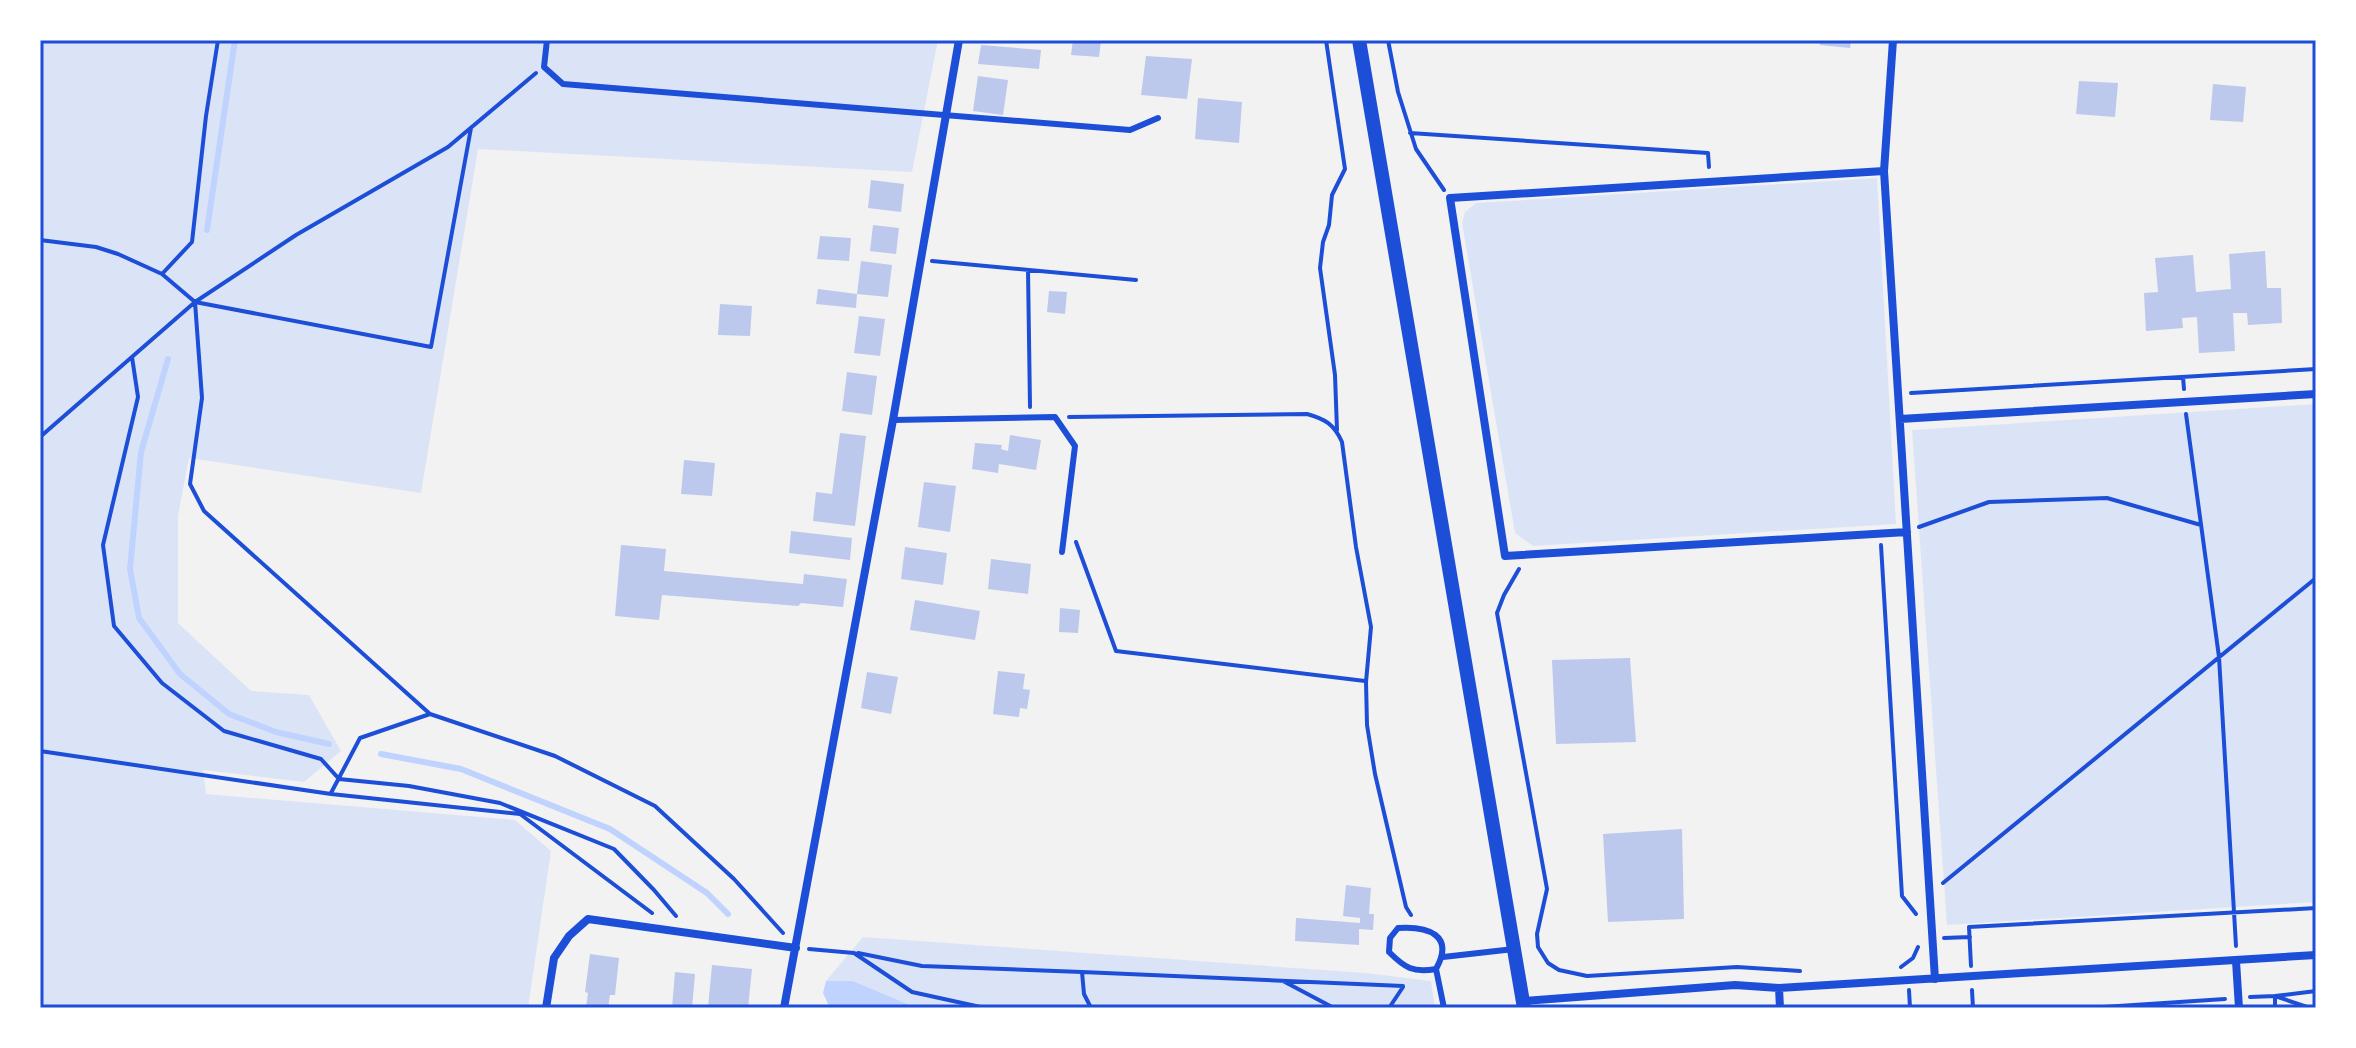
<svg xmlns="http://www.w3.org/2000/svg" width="2356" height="1048" font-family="'Roboto Serif',serif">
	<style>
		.green { fill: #dbe4f7 }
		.water { fill: #bfd3fe }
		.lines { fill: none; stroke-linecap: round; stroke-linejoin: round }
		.stream { stroke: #bfd3fe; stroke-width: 6 }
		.building { fill: #bdc9ec }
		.path { stroke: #1d4ed8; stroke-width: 4 }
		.service { stroke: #1d4ed8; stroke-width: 6 }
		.minor { stroke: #1d4ed8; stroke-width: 8 }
		.tertiary { stroke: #1d4ed8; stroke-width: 14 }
		.neatline { fill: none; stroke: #1d4ed8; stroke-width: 3 }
	</style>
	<rect width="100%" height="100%" fill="#f2f2f2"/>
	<!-- green -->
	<path class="green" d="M40 40H938L912 172 478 149 421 493 189 458 178 516V623L251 691 309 695 341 751 304 782 203 770 206 794 515 820 551 851 528 1008H40Z
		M1877 178 1896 524 1533 546 1515 533 1462 223 1465 212 1476 203Z
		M2316 404V902L1947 925 1912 430Z
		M863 937 1366 973 1431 981 1435 1008H917L853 981H826Z"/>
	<!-- water -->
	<path class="water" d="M826 981H853L917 1008H830L823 993Z"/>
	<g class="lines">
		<!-- stream -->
		<path class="stream" d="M207 230 235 40
			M168 359 141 452 130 569 139 618 180 674 229 714 276 732 329 744
			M381 754 461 769 610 829 707 893 728 914"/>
	</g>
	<!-- building -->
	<path class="building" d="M1073 40H1101L1099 57 1071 55Z
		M1820 40H1851L1850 48 1820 45Z
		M981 45 1041 50 1039 69 978 64Z
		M1146 56 1192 59 1187 99 1141 95Z
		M978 76 1008 80 1003 115 973 111Z
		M2079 81 2118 83 2115 117 2076 114Z
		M2213 84 2246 87 2243 122 2210 120Z
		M1198 98 1242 102 1239 143 1195 139Z
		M871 180 904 184 901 212 868 208Z
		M873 225 899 228 896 254 870 251Z
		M820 236 851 238 849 261 817 259Z
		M2265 251 2267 288H2281L2282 323 2248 325 2247 313H2233L2235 351 2199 353 2197 317 2182 318 2183 328 2146 331 2144 293 2158 292 2155 258 2193 255 2196 292 2231 289 2229 254Z
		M861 261 892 265 888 297 857 294Z
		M818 289 857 294 856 308 816 304Z
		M1049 291 1067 292 1065 314 1047 312Z
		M720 304 752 306 750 336 718 335Z
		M859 316 885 319 880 356 854 353Z
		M847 372 877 376 872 415 842 411Z
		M840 433 866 436 855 526 813 521 816 492 832 494Z
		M1010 435 1041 440 1036 470 999 464 998 473 972 469 975 443 1002 445 1001 449 1008 451Z
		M684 460 715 463 712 496 681 494Z
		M924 482 956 486 950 532 918 527Z
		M791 531 852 538 850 560 789 553Z
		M621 545 666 549 664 571 803 584 804 574 847 579 843 607 801 603 798 606 662 595 659 620 615 616Z
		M905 547 947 553 943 585 901 579Z
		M991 559 1031 564 1028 594 988 589Z
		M915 600 980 611 975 640 910 630Z
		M1060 608 1080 610 1078 633 1059 632Z
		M1630 658 1636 742 1556 744 1552 660Z
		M998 671 1025 674 1023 689 1030 690 1027 709 1020 708 1019 717 993 714Z
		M867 672 898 677 891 714 861 708Z
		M1682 829 1684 919 1608 922 1603 834Z
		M1346 885 1371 888 1369 914H1374L1373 930 1359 929V945L1295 941 1296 918 1360 923V918L1343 916Z
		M590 954 619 958 615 995H610L608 1008H586L588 993 585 992Z
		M712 965 752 969 748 1008H708Z
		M675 972 695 974 692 1008H672Z"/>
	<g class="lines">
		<!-- path -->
		<path class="path" d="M1326 40 1345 169 1332 195 1329 225 1323 242 1320 268 1335 375 1337 430
			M1388 40 1398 92 1416 149 1444 190
			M1410 133 1708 153 1709 167
			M40 240 96 247 118 254 162 274 195 302 431 347 471 128
			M932 261 1136 280
			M1028 270 1030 407
			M162 274 192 242 206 116 218 40
			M195 302 202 398 190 484 204 511 430 714 360 738 331 793
			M132 357 138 397 103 545 114 626 162 683 224 731 321 759 339 779 409 786 500 803 614 849 654 890 676 916
			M2183 377 2184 389
			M1911 393 2316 369
			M2186 414 2219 657 2236 946
			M1069 417 1307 414C1325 419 1334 424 1342 442L1356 547 1371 627 1366 682 1367 725 1375 774 1406 907 1411 915
			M40 437 195 302 296 235 448 147 536 73
			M1919 527 1989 502 2107 498 2201 525
			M1076 542 1116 651 1365 681
			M1881 545 1902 896 1916 914
			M1519 569 1504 595 1497 613 1547 889 1537 934 1538 947 1548 963 1559 970 1587 976 1737 967 1800 971
			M430 714 555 756 655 806 734 879 783 933
			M40 751 331 794 520 814 652 913
			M1943 883 2316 578
			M1944 938 1970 937
			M809 949 854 953 912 992 985 1008
			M858 953 922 966 1082 972
			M1971 966 1969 927 2316 908
			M1901 967 1913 958 1918 947
			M1283 981 1334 1008
			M1909 990 1910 1008
			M1972 990 1973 1008
			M2250 997 2275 996 2310 1008
			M1091 1008 1084 994 1082 972 1403 986
			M1389 1008 1403 987
			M2088 1008 2225 999
			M2275 1008V996L2316 991"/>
		<!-- service -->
		<path class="service" d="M547 40 544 67 563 84 1130 130 1158 118
			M893 420 1055 417 1075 446 1062 552
			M1443 957 1514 949
			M1436 969C1413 973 1405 968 1389 952L1390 938 1398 928C1428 926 1455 935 1436 969L1444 1008"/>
		<!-- minor -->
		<path class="minor" d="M1893 40 1884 171 1935 979
			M1884 171 1450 198 1505 556 1907 532
			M1900 419 2316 394
			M2236 961 2239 1008
			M1779 988 1780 1008
			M1523 1001 1735 985 1779 988 2316 955
			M546 1008 554 958 569 936 588 919 796 948
			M784 1008 893 420 959 40"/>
		<!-- tertiary -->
		<path class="tertiary" d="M1359 40 1524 1008"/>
	</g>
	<!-- border -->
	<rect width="2356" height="1048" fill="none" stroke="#ffffff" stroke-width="84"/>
	<rect x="42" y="42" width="2272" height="964" class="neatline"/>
</svg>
